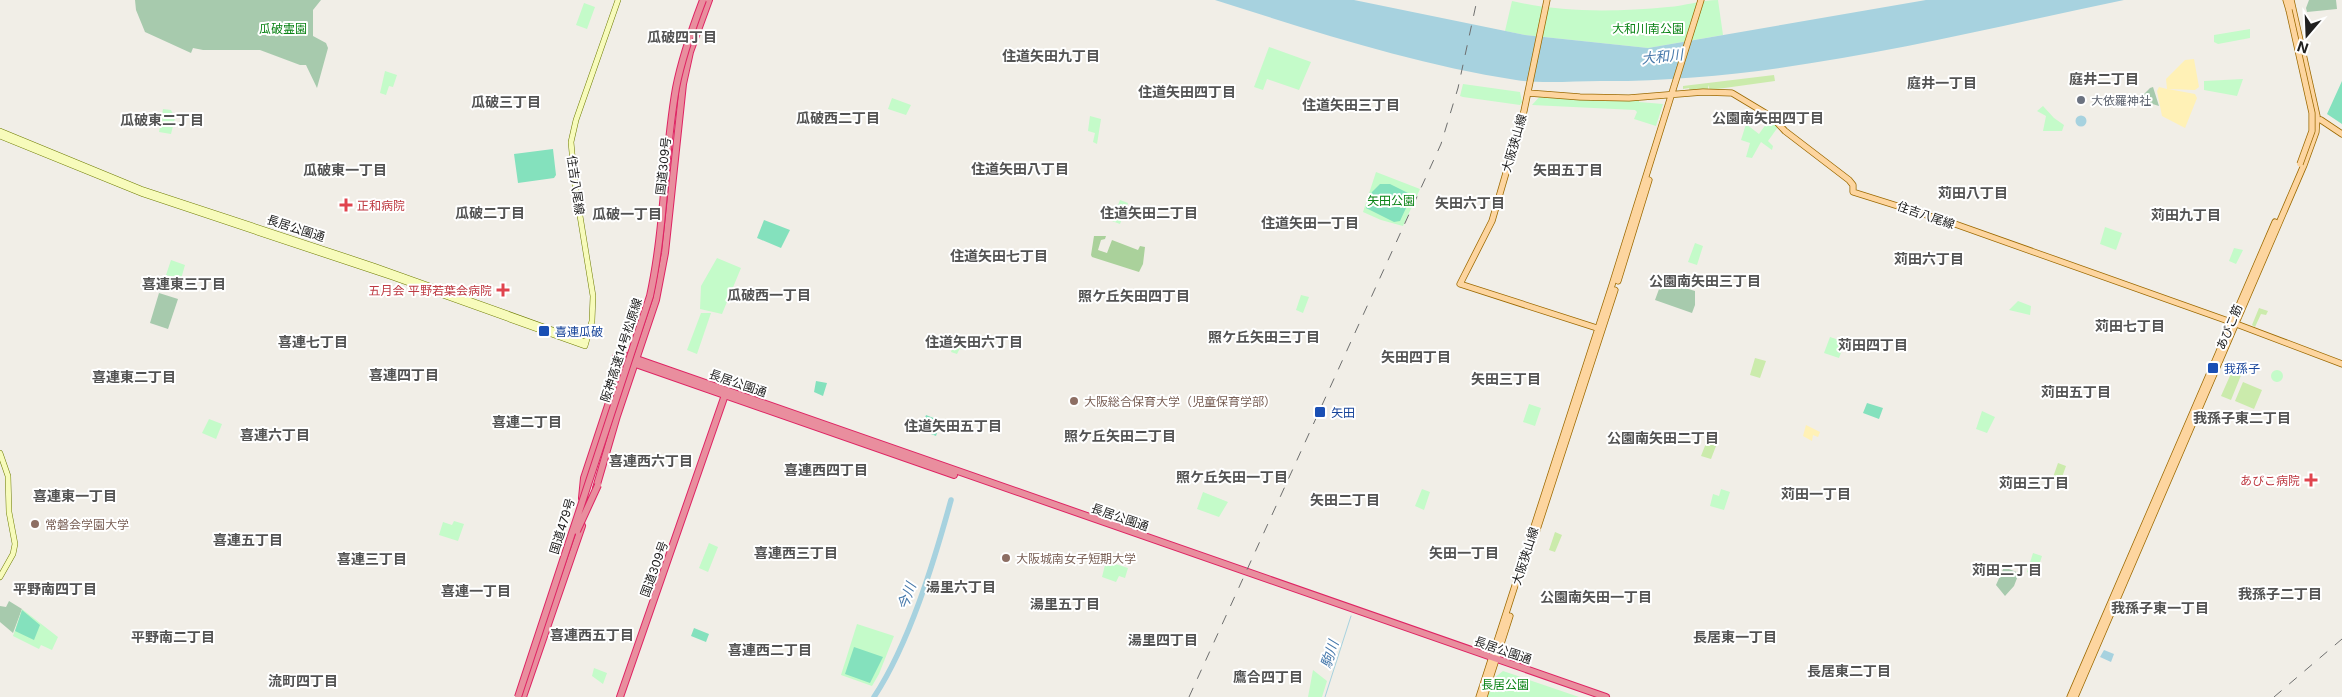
<svg xmlns="http://www.w3.org/2000/svg" width="2342" height="697" font-family="Inter,'Noto Sans JP',sans-serif">
	<style>
		.grass { fill: #cbebac }
		.forest { fill: #aad19b }
		.sand { fill: #fff1b6 }
		.cemetery { fill: #a7caad }
		.park { fill: #c4fbc9 }
		.pitch { fill: #84e1bd }
		.water { fill: #a7d2df }
		.lines { fill: none; stroke-linecap: round; stroke-linejoin: round }
		.stream { stroke: #a7d2df; stroke-width: 1 }
		.river { stroke: #a7d2df; stroke-width: 5.5 }
		.secondary-casing { stroke: #6e7c03; stroke-width: 6 }
		.primary-casing { stroke: #9c6900; stroke-width: 7 }
		.highway-casing { stroke: #de2463; stroke-width: 8 }
		.secondary { stroke: #f7fbbb; stroke-width: 5 }
		.primary { stroke: #fdd59f; stroke-width: 5.5 }
		.highway { stroke: #e98e9e; stroke-width: 6 }
		.rail { stroke: #6e6e6e; stroke-width: 1; stroke-dasharray: 10 10; stroke-linecap: butt }
		.primary-bridge-casing { stroke: #9c6900; stroke-width: 7; stroke-linecap: butt }
		.highway-bridge-casing { stroke: #de2463; stroke-width: 8; stroke-linecap: butt }
		.primary-bridge { stroke: #fdd59f; stroke-width: 5.5 }
		.highway-bridge { stroke: #e98e9e; stroke-width: 6 }
		.worship-dot { fill: #6b7280; stroke: #fff; stroke-width: 2 }
		.health-dot { fill: #e0444e; stroke: #fff; stroke-width: 2 }
		.transit-dot { fill: #1a4fb4; stroke: #fff; stroke-width: 2 }
		.education-dot { fill: #8d6e63; stroke: #fff; stroke-width: 2 }
		.labels { text-anchor: middle; dominant-baseline: central; stroke-width: 4; stroke-linejoin: round; paint-order: stroke }
		.park-label { font-size: 12px; fill: #0a8315; stroke: #fff }
		.worship-label { font-size: 12px; fill: #5b616d; stroke: #fff; text-anchor: start }
		.street-label { font-size: 12px; fill: #202020; stroke: #fff }
		.health-label { font-size: 12px; fill: #be3a42; stroke: #fff; text-anchor: end }
		.transit-label { font-size: 12px; fill: #164399; stroke: #fff; text-anchor: start }
		.education-label { font-size: 12px; fill: #785e54; stroke: #fff; text-anchor: start }
		.neighbourhood-label { font-size: 14px; font-weight: bold; fill: #535353; stroke: #fff }
		.water-label { font-size: 14px; font-style: italic; fill: #4779ab; stroke: #fff }
	</style>
	<rect width="100%" height="100%" fill="#f1eee7"/>
	<!-- grass -->
	<path class="grass" d="M1774 75 1775 81 1710 90 1708 85V89L1690 92 1689 88 1683 89V86Z
		M2259 308 2268 311 2266 315 2261 314 2255 327 2252 325Z
		M1755 358 1766 361 1760 378 1750 375Z
		M2233 369 2242 373 2231 400 2221 396Z
		M2243 382 2262 390 2254 409 2235 401Z
		M1708 438 1718 441 1711 459 1701 456Z
		M2058 463 2066 466 2060 483 2052 480Z
		M1555 532 1562 535 1555 552 1549 550Z"/>
	<!-- forest -->
	<path class="forest" d="M1094 236H1106L1105 239 1101 240 1098 250 1107 253 1112 240 1138 250 1140 246 1145 247 1143 264 1139 272 1092 257 1091 255Z"/>
	<!-- sand -->
	<path class="sand" d="M2194 59 2199 87 2195 90 2168 89 2195 94 2197 98 2185 128 2162 116 2157 91 2159 87 2167 89 2166 79 2185 60Z
		M1806 425 1820 432 1818 437 1813 435 1812 441 1803 436Z"/>
	<!-- cemetery -->
	<path class="cemetery" d="M135 0H321L313 10V36L326 43 328 48 317 88 306 65H300L260 50H203L193 48 191 53 145 32 136 10Z
		M2309 0H2336L2337 9 2307 12 2306 8Z
		M2153 87 2159 106 2146 102 2143 107 2139 103V99L2150 88Z
		M1662 281 1695 291V305L1692 313 1655 300Z
		M159 293 178 299 168 329 150 323Z
		M2004 567 2019 573 2014 586 2005 596 1996 585Z
		M9 601 22 609 13 633 0 622V606L6 607Z"/>
	<!-- park -->
	<path class="park" d="M1718 0 1723 35 1648 48 1525 35 1505 31 1512 1C1562 13 1617 12 1668 7 1685 6 1701 0 1718 0Z
		M584 3 595 7 587 29 576 25Z
		M2250 29V38L2218 44 2214 42V35Z
		M1269 47 1311 62 1299 90 1267 79 1263 90 1254 87Z
		M385 71 397 75 393 87 389 86 386 95 380 93Z
		M2243 79 2237 96 2204 90V81Z
		M1463 84 1520 92 1522 102 1520 105 1463 97 1460 96Z
		M1541 95 1639 100V102L1663 104 1656 126 1634 119 1637 112 1635 110 1532 105Z
		M892 98 911 105 906 115 888 109Z
		M2043 106 2054 118 2064 125 2062 131H2043L2046 116 2037 111Z
		M163 109 171 110 175 118 171 134 159 132Z
		M1090 116 1101 119 1097 144 1093 142 1095 133 1088 131Z
		M1769 120 1778 127 1768 141 1773 146 1772 150 1761 142 1752 158 1746 157 1750 143 1741 140 1746 124 1759 134Z
		M1376 172 1420 189 1403 226 1381 220 1363 212Z
		M1120 200 1128 203 1120 224 1112 221Z
		M2105 227 2122 233 2116 250 2100 244Z
		M1695 243 1703 246 1697 265 1688 262Z
		M2234 248 2243 250 2236 264 2229 261Z
		M717 258 741 268 722 314 700 309 701 286Z
		M171 260 185 265 181 279 166 275Z
		M1301 295 1309 297 1303 313 1296 310Z
		M2018 301 2031 306 2030 315 2009 310Z
		M701 313H711L697 354 687 350Z
		M957 335 968 338 964 350 960 348 957 354 951 352Z
		M1830 337 1845 342 1839 358 1824 353Z
		M2271 376a6 6 0 1 1 12 0a6 6 0 1 1-12 0Z
		M1529 404 1541 408 1535 426 1523 422Z
		M1982 411 1995 417 1987 433 1976 429Z
		M209 419 222 424 216 439 202 433Z
		M1422 489 1430 492 1424 510 1415 506Z
		M1721 489 1730 492 1724 510 1710 506 1713 494 1719 496Z
		M1203 492 1228 502 1219 517 1197 509Z
		M454 521 464 524 458 541 439 535 443 522 452 525Z
		M709 543 718 547 708 572 699 568Z
		M2033 553 2042 556 2036 575 2027 572Z
		M1106 561 1128 568 1125 578 1119 576 1116 582 1102 577Z
		M22 609 58 637 52 650 41 645 39 649 13 636Z
		M857 624 894 636 879 674 872 686 841 675Z
		M594 668 607 673 603 684 592 676Z
		M1313 670 1327 681 1322 697H1308Z
		M1503 671 1579 697H1487L1494 678Z"/>
	<!-- pitch -->
	<path class="pitch" d="M2342 81V124L2327 114Z
		M553 149 556 175 554 178 518 183 514 154Z
		M1380 184H1390L1412 195 1400 221 1394 222 1366 208 1372 192Z
		M764 220 790 230 781 248 757 238Z
		M816 381 827 383 823 396 814 392Z
		M1867 403 1883 408 1879 419 1863 413Z
		M926 415 941 421 936 436 921 430Z
		M22 610 40 625 34 640 15 631Z
		M694 628 709 634 706 642 691 636Z
		M854 647 883 657 870 683 845 674Z"/>
	<!-- water -->
	<path class="water" d="M1215 0H1354L1525 35 1648 48 1926 0H2124C1951 36 1777 82 1600 81 1573 81 1543 84 1516 80 1414 64 1313 31 1215 0Z
		M2075.5 121a5.5 5.5 0 1 1 11 0a5.5 5.5 0 1 1-11 0Z
		M2104 650 2114 654 2111 662 2100 657Z"/>
	<g class="lines">
		<!-- stream -->
		<path class="stream" d="M1325 697 1351 616"/>
		<!-- river -->
		<path class="river" d="M874 697C909 644 934 562 951 500"/>
		<!-- secondary casing -->
		<g class="secondary-casing">
			<path id="secondary" d="M0 131 141 189 374 266 586 342
				M0 136 143 194 392 277 585 346 592 321 593 296 575 185 571 142 576 120 618 0
				M0 453 8 476 9 512 15 544 13 554 0 577"/>
		</g>
		<!-- primary casing -->
		<g class="primary-casing">
			<path id="primary" d="M1547 0 1524 111 1492 221 1460 284 1600 329
				M2286 0 2289 10
				M1528 93 1580 97 1629 98 1703 92 1732 93 1772 117 1785 131 1849 180 1853 185V192L1955 224 2231 322 2342 364
				M2321 120 2342 134
				M1618 281 1649 180
				M1536 533 1615 290
				M1479 697 1612 285 1701 0
				M1484 697 1510 616
				M2070 697 2275 222
				M2075 697 2304 165 2316 132 2317 116 2291 0"/>
		</g>
		<!-- highway casing -->
		<g class="highway-casing">
			<path id="highway" d="M628 356 1606 697
				M627 361 954 475
				M596 488 617 416 656 300 665 253 683 84 690 52 709 0
				M582 498 584 478 621 366V361L616 357
				M523 697 582 526
				M620 697 726 392"/>
		</g>
		<!-- secondary -->
		<use href="#secondary" class="secondary"/>
		<!-- primary -->
		<use href="#primary" class="primary"/>
		<!-- highway -->
		<use href="#highway" class="highway"/>
		<!-- rail -->
		<path class="rail" d="M1189 697 1441 144 1458 88 1477 0
			M2274 697 2342 639"/>
		<!-- primary-bridge casing -->
		<g class="primary-bridge-casing">
			<path id="primary-bridge" d="M2289 10 2312 113V131L2300 164"/>
		</g>
		<!-- highway-bridge casing -->
		<g class="highway-bridge-casing">
			<path id="highway-bridge" d="M577 531 598 485
				M518 697 650 296C665 227 664 156 676 88 682 57 692 29 703 0"/>
		</g>
		<!-- primary-bridge -->
		<use href="#primary-bridge" class="primary-bridge"/>
		<!-- highway-bridge -->
		<use href="#highway-bridge" class="highway-bridge"/>
	</g>
	<!-- markers -->
	<circle class="worship-dot" cx="2081" cy="100" r="5"/>
	<g class="health-dot">
		<path d="M343.5 197.5h5v5h5v5h-5v5h-5v-5h-5v-5h5z"/>
		<path d="M500.5 282.5h5v5h5v5h-5v5h-5v-5h-5v-5h5z"/>
		<path d="M2308.5 472.5h5v5h5v5h-5v5h-5v-5h-5v-5h5z"/>
	</g>
	<g class="transit-dot">
		<rect x="538" y="325" width="12" height="12" rx="2.5"/>
		<rect x="2207" y="362" width="12" height="12" rx="2.5"/>
		<rect x="1314" y="406" width="12" height="12" rx="2.5"/>
	</g>
	<g class="education-dot">
		<circle cx="1074" cy="401" r="5"/>
		<circle cx="35" cy="524" r="5"/>
		<circle cx="1006" cy="558" r="5"/>
	</g>
	<g class="labels">
		<!-- park labels -->
		<g class="park-label">
			<text x="283" y="28">瓜破霊園</text>
			<text x="1648" y="28">大和川南公園</text>
			<text x="1391" y="200">矢田公園</text>
			<text x="1505" y="684">長居公園</text>
		</g>
		<!-- worship labels -->
		<g class="worship-label">
			<text x="2091" y="100">大依羅神社</text>
		</g>
		<!-- street labels -->
		<g class="street-label">
			<text transform="translate(1514 143) rotate(-74)">大阪狭山線</text>
			<text transform="translate(663 166) rotate(-84)">国道309号</text>
			<text transform="translate(576 185) rotate(82)">住吉八尾線</text>
			<text transform="translate(1926 215) rotate(19)">住吉八尾線</text>
			<text transform="translate(296 228) rotate(18)">長居公園通</text>
			<text transform="translate(2229 327) rotate(-67)">あびこ筋</text>
			<text transform="translate(621 350) rotate(-72)">阪神高速14号松原線</text>
			<text transform="translate(738 383) rotate(19)">長居公園通</text>
			<text transform="translate(1120 517) rotate(19)">長居公園通</text>
			<text transform="translate(562 526) rotate(-73)">国道479号</text>
			<text transform="translate(1525 556) rotate(-72)">大阪狭山線</text>
			<text transform="translate(654 569) rotate(-70)">国道309号</text>
			<text transform="translate(1503 650) rotate(19)">長居公園通</text>
		</g>
		<!-- health labels -->
		<g class="health-label">
			<text x="357" y="205" text-anchor="start">正和病院</text>
			<text x="492" y="290">五月会 平野若葉会病院</text>
			<text x="2300" y="480">あびこ病院</text>
		</g>
		<!-- transit labels -->
		<g class="transit-label">
			<text x="555" y="331">喜連瓜破</text>
			<text x="2224" y="368">我孫子</text>
			<text x="1331" y="412">矢田</text>
		</g>
		<!-- education labels -->
		<g class="education-label">
			<text x="1084" y="401">大阪総合保育大学（児童保育学部）</text>
			<text x="45" y="524">常磐会学園大学</text>
			<text x="1016" y="558">大阪城南女子短期大学</text>
		</g>
		<!-- neighbourhood labels -->
		<g class="neighbourhood-label">
			<text x="682" y="36">瓜破四丁目</text>
			<text x="1051" y="55">住道矢田九丁目</text>
			<text x="2104" y="78">庭井二丁目</text>
			<text x="1942" y="82">庭井一丁目</text>
			<text x="1187" y="91">住道矢田四丁目</text>
			<text x="506" y="101">瓜破三丁目</text>
			<text x="1351" y="104">住道矢田三丁目</text>
			<text x="838" y="117">瓜破西二丁目</text>
			<text x="1768" y="117">公園南矢田四丁目</text>
			<text x="162" y="119">瓜破東二丁目</text>
			<text x="1020" y="168">住道矢田八丁目</text>
			<text x="345" y="169">瓜破東一丁目</text>
			<text x="1568" y="169">矢田五丁目</text>
			<text x="1973" y="192">苅田八丁目</text>
			<text x="1470" y="202">矢田六丁目</text>
			<text x="490" y="212">瓜破二丁目</text>
			<text x="1149" y="212">住道矢田二丁目</text>
			<text x="627" y="213">瓜破一丁目</text>
			<text x="2186" y="214">苅田九丁目</text>
			<text x="1310" y="222">住道矢田一丁目</text>
			<text x="999" y="255">住道矢田七丁目</text>
			<text x="1929" y="258">苅田六丁目</text>
			<text x="1705" y="280">公園南矢田三丁目</text>
			<text x="184" y="283">喜連東三丁目</text>
			<text x="769" y="294">瓜破西一丁目</text>
			<text x="1134" y="295">照ケ丘矢田四丁目</text>
			<text x="2130" y="325">苅田七丁目</text>
			<text x="1264" y="336">照ケ丘矢田三丁目</text>
			<text x="313" y="341">喜連七丁目</text>
			<text x="974" y="341">住道矢田六丁目</text>
			<text x="1873" y="344">苅田四丁目</text>
			<text x="1416" y="356">矢田四丁目</text>
			<text x="404" y="374">喜連四丁目</text>
			<text x="134" y="376">喜連東二丁目</text>
			<text x="1506" y="378">矢田三丁目</text>
			<text x="2076" y="391">苅田五丁目</text>
			<text x="2242" y="417">我孫子東二丁目</text>
			<text x="527" y="421">喜連二丁目</text>
			<text x="953" y="425">住道矢田五丁目</text>
			<text x="275" y="434">喜連六丁目</text>
			<text x="1120" y="435">照ケ丘矢田二丁目</text>
			<text x="1663" y="437">公園南矢田二丁目</text>
			<text x="651" y="460">喜連西六丁目</text>
			<text x="826" y="469">喜連西四丁目</text>
			<text x="1232" y="476">照ケ丘矢田一丁目</text>
			<text x="2034" y="482">苅田三丁目</text>
			<text x="1816" y="493">苅田一丁目</text>
			<text x="75" y="495">喜連東一丁目</text>
			<text x="1345" y="499">矢田二丁目</text>
			<text x="248" y="539">喜連五丁目</text>
			<text x="796" y="552">喜連西三丁目</text>
			<text x="1464" y="552">矢田一丁目</text>
			<text x="372" y="558">喜連三丁目</text>
			<text x="2007" y="569">苅田二丁目</text>
			<text x="961" y="586">湯里六丁目</text>
			<text x="55" y="588">平野南四丁目</text>
			<text x="476" y="590">喜連一丁目</text>
			<text x="2280" y="593">我孫子二丁目</text>
			<text x="1596" y="596">公園南矢田一丁目</text>
			<text x="1065" y="603">湯里五丁目</text>
			<text x="2160" y="607">我孫子東一丁目</text>
			<text x="592" y="634">喜連西五丁目</text>
			<text x="173" y="636">平野南二丁目</text>
			<text x="1735" y="636">長居東一丁目</text>
			<text x="1163" y="639">湯里四丁目</text>
			<text x="770" y="649">喜連西二丁目</text>
			<text x="1849" y="670">長居東二丁目</text>
			<text x="1268" y="676">鷹合四丁目</text>
			<text x="303" y="680">流町四丁目</text>
		</g>
		<!-- water labels -->
		<g class="water-label">
			<text transform="translate(1662 56) rotate(-6)">大和川</text>
			<text transform="translate(906 596) rotate(-70)">今川</text>
			<text transform="translate(1329 654) rotate(-72)">駒川</text>
		</g>
	</g>
	<!-- north arrow -->
	<g transform="translate(2307 35) rotate(199)" stroke="#ffffff" stroke-width="4" paint-order="stroke">
	<path d="M0-4L9 19L0 12L-9 19Z" fill="#202020"/>
	<text y="-8" font-size="14" font-weight="bold" text-anchor="middle" fill="#202020">N</text>
	</g>
</svg>
